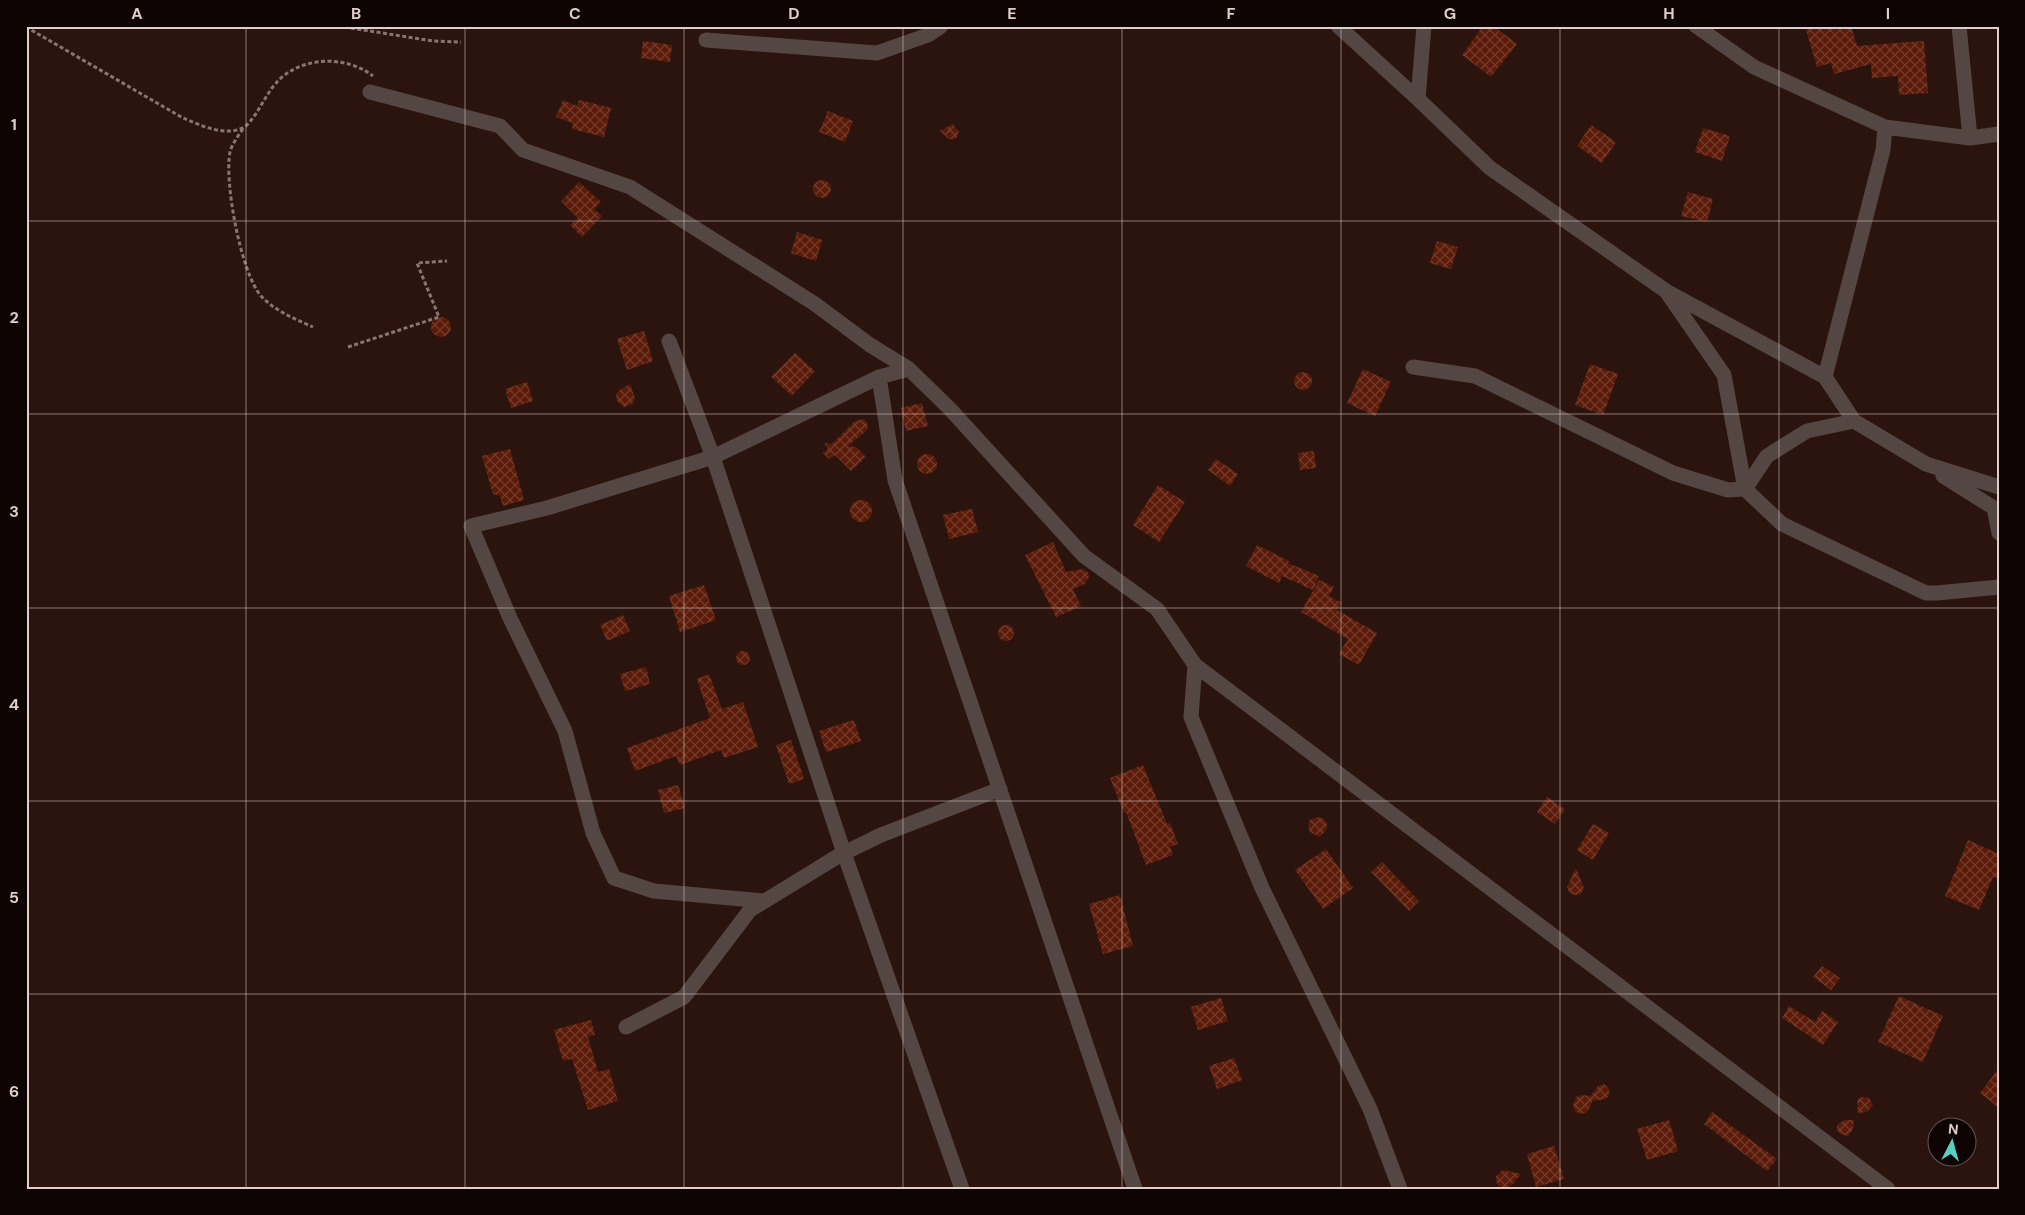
<svg xmlns="http://www.w3.org/2000/svg" width="2025" height="1215" font-family="'DM Sans',sans-serif">
	<style>
		.building { fill: url(#building-cross-hatch) }
		.lines { fill: none; stroke-linecap: round; stroke-linejoin: round }
		.path { stroke: #897570; stroke-width: 3; stroke-dasharray: 4 2.5; stroke-linecap: butt }
		.street { stroke: #534643; stroke-width: 15 }
		.grid { fill: none; stroke: #dfceca; stroke-width: 1; stroke-opacity: 0.55 }
		.neatline { fill: none; stroke: #dfceca; stroke-width: 2 }
		.grid-label { font-size: 16px; text-anchor: middle; font-weight: bold; fill: #dfceca }
	</style>
	<defs>
		<pattern id="building-cross-hatch" width="8" height="8" patternUnits="userSpaceOnUse" patternTransform="scale(1.25)"><rect width="8" height="8" fill="#5c1b09"/><path d="M0 0l8 8M0 8l8-8" fill="none" stroke="#733b2c"/></pattern>
	</defs>
	<rect width="100%" height="100%" fill="#2c140e"/>
	<!-- building -->
	<path class="building" d="M1483 26H1493L1517 44 1491 77 1462 55Z
		M1821 26H1851L1857 46 1924 41 1928 93 1899 95 1898 76 1872 78 1871 64 1834 74 1831 63 1817 67 1806 30Z
		M643 41 672 45 670 62 641 58Z
		M563 100 577 106 579 100 611 108 604 137 572 129 573 123 556 117Z
		M828 111 853 121 845 142 819 132Z
		M953 124 959 132 956 139H949L940 131Z
		M1591 125 1616 142 1602 163 1577 146Z
		M1703 128 1730 136 1722 161 1695 152Z
		M813 189a9 9 0 1 1 18 0a9 9 0 1 1-18 0Z
		M579 182 601 202 594 209 602 216 582 237 570 225 578 218 561 201Z
		M1688 192 1713 199 1707 222 1681 216Z
		M797 232 822 240 816 261 791 253Z
		M1437 241 1458 247 1451 269 1430 263Z
		M431 327a10 10 0 1 1 20 0a10 10 0 1 1-20 0Z
		M644 331 653 361 627 370 617 339Z
		M795 353 815 371 792 396 771 377Z
		M1590 364 1618 374 1603 415 1575 405Z
		M1363 369 1391 382 1375 416 1347 403Z
		M1294 381a9 9 0 1 1 18 0a9 9 0 1 1-18 0Z
		M527 382 533 401 511 408 505 389Z
		M630 384 635 398 632 404 624 407 617 401 616 395 620 390Z
		M922 403 928 426 906 431 901 408Z
		M864 419 868 425 867 430 848 446 856 447 866 457 851 471 835 455 829 459 823 453 828 448 824 443 832 444 855 421Z
		M510 449 524 500 503 506 500 496 493 494 482 456Z
		M1314 451 1316 468 1300 470 1298 453Z
		M917 464a10 10 0 1 1 20 0a10 10 0 1 1-20 0Z
		M1216 459 1238 474 1230 486 1208 470Z
		M1158 485 1185 502 1159 542 1133 525Z
		M850 511a11 11 0 1 1 22 0a11 11 0 1 1-22 0Z
		M972 509 978 532 949 539 943 515Z
		M1053 542 1066 572 1083 569 1088 572 1089 577 1085 584 1073 589 1081 606 1056 617 1025 555Z
		M1257 545 1289 561 1288 563 1319 576 1313 590 1282 576 1279 583 1246 566Z
		M1319 580 1334 587 1329 596 1342 603 1337 610 1377 633 1359 665 1339 654 1348 639 1301 612Z
		M704 585 716 620 680 632 669 596Z
		M623 615 630 631 607 641 600 625Z
		M998 633a8 8 0 1 1 16 0a8 8 0 1 1-16 0Z
		M736 658a7 7 0 1 1 14 0a7 7 0 1 1-14 0Z
		M646 667 650 684 625 691 620 674Z
		M709 674 722 709 743 702 758 747 724 758 721 750 680 765 676 756 635 771 627 748 710 718 697 679Z
		M854 720 861 741 826 752 819 731Z
		M791 740 804 779 789 784 776 745Z
		M1143 765 1167 824 1170 823 1178 844 1170 847 1173 855 1146 865 1126 812 1124 813 1110 778Z
		M678 785 685 808 664 813 658 790Z
		M1547 797 1565 809 1555 824 1537 812Z
		M1318 817 1324 819 1327 824 1326 830 1320 837 1310 832 1308 826 1310 820Z
		M1593 824 1609 833 1593 860 1577 850Z
		M1968 840 1999 854V879L1993 877 1979 910 1945 896Z
		M1326 849 1353 888 1323 909 1295 870Z
		M1382 862 1419 901 1409 911 1371 872Z
		M1576 868 1584 888 1581 894 1576 895 1570 894 1567 887Z
		M1120 895 1133 946 1103 954 1089 904Z
		M1822 966 1840 978 1831 990 1813 977Z
		M1899 996 1943 1016 1923 1062 1878 1042Z
		M1221 998 1228 1021 1198 1030 1191 1007Z
		M1789 1006 1815 1022 1822 1011 1838 1022 1823 1045 1782 1018Z
		M591 1020 595 1035 588 1037 598 1072 609 1069 618 1101 588 1110 572 1059 563 1061 554 1030Z
		M1234 1058 1242 1080 1217 1089 1209 1066Z
		M1999 1068V1108L1980 1093Z
		M1604 1084 1608 1088 1610 1094 1606 1099 1592 1101 1590 1108 1586 1113 1580 1114 1575 1111 1573 1105 1576 1097 1582 1095 1591 1096 1598 1086Z
		M1862 1097 1869 1098 1873 1105 1868 1111 1858 1114 1857 1100Z
		M1712 1112 1777 1159 1767 1171 1704 1124Z
		M1669 1120 1678 1151 1647 1160 1637 1129Z
		M1844 1120H1854L1853 1129 1848 1136 1840 1134 1837 1130V1125Z
		M1554 1146 1564 1179 1536 1187 1527 1154Z
		M1503 1170 1521 1174 1509 1188 1500 1187 1496 1182V1176Z"/>
	<g class="lines">
		<!-- path -->
		<path class="path" d="M338 26 433 41 461 42
			M26 27 183 118C202 126 227 138 246 126 259 113 265 95 277 82 301 56 346 55 373 76
			M243 129C238 136 232 144 230 152 224 182 241 273 261 296 275 311 295 319 313 327
			M348 347 439 317 417 263 447 261"/>
		<!-- street -->
		<path class="street" d="M1338 26 1418 99 1490 168 1666 291 1825 377 1854 421
			M1696 26 1754 67 1885 127 1970 138 1999 134
			M1959 26 1970 138
			M706 40 877 53 928 35 941 26
			M370 92 500 126 523 150 630 187 815 304 870 345 909 369
			M1418 99 1424 26
			M1668 294 1724 375 1745 489 1782 524 1926 593H1937L1999 587
			M669 341 713 457 547 508 471 526 510 618 565 731 593 833 614 878 654 891 764 901
			M1413 367 1475 376 1673 473 1728 490 1745 489 1767 456 1807 431 1854 421 1926 464 1999 487
			M879 377 895 480 1135 1189
			M1825 377 1883 150 1885 127
			M1943 476 1994 508 1999 533
			M1195 665 1191 717 1262 888 1370 1109 1400 1189
			M626 1027 684 997 750 910 840 855 881 835 1000 789
			M962 1189 844 853 713 457 879 377 909 369 950 409 1084 556 1157 609 1195 665 1888 1189"/>
	</g>
	<!-- grid -->
	<path class="grid" d="M246 26V1189M465 26V1189M684 26V1189M903 26V1189M1122 26V1189M1341 26V1189M1560 26V1189M1779 26V1189M26 221H1999M26 414H1999M26 608H1999M26 801H1999M26 994H1999"/>
	<!-- border -->
	<rect width="2025" height="1215" fill="none" stroke="#0d0403" stroke-width="55"/>
	<!-- north arrow -->
	<g transform="translate(1952 1142) rotate(6)"><circle r="24" fill="#0d0403" stroke="#615553"/>
	<path d="M0-4L9 19L0 12L-9 19Z" fill="#57cec1"/>
	<text y="-8" font-size="14" font-weight="bold" text-anchor="middle" fill="#dfceca">N</text>
	</g>
	<rect x="28" y="28" width="1970" height="1160" class="neatline"/>
	<g class="grid-label">
		<text x="137" y="19">A</text>
		<text x="356" y="19">B</text>
		<text x="575" y="19">C</text>
		<text x="794" y="19">D</text>
		<text x="1012" y="19">E</text>
		<text x="1231" y="19">F</text>
		<text x="1450" y="19">G</text>
		<text x="1669" y="19">H</text>
		<text x="1888" y="19">I</text>
		<text x="14" y="130">1</text>
		<text x="14" y="323">2</text>
		<text x="14" y="517">3</text>
		<text x="14" y="710">4</text>
		<text x="14" y="903">5</text>
		<text x="14" y="1097">6</text>
	</g>
</svg>
